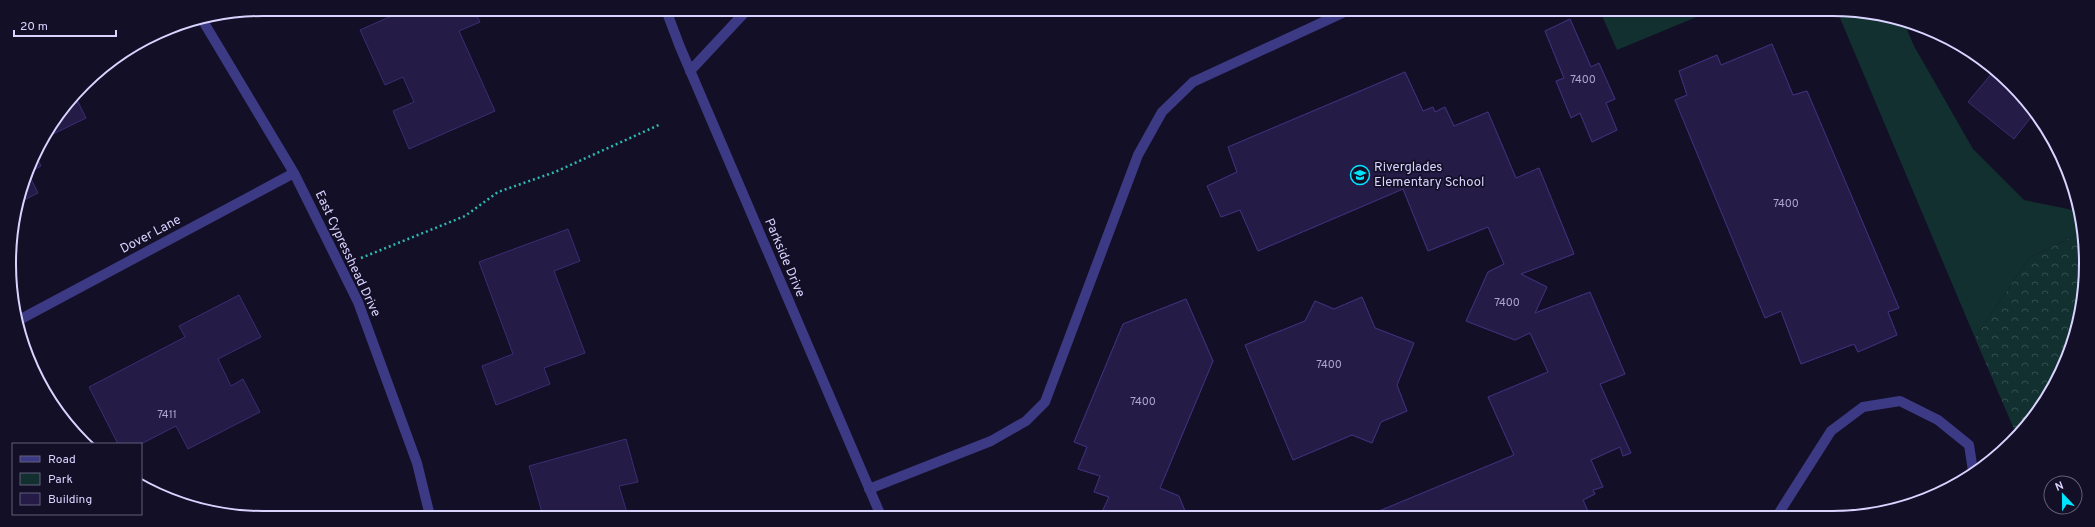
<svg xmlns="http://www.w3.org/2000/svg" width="2095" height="527" font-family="Overpass,sans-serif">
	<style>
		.green { fill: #12302f }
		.forest { fill: url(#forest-crowns) }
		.building { fill: #241b47; stroke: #3b2d73 }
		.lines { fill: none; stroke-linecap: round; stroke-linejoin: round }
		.path { stroke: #2fb8b0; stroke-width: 2.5; stroke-dasharray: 2 3; stroke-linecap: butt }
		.service { stroke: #3d3a85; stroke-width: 10 }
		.minor { stroke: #3d3a85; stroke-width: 10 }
		.tertiary { stroke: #3d3a85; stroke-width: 10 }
		.labels { text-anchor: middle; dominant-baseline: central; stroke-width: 3.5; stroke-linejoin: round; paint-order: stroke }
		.number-label { font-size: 11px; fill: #aca6d1 }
		.poi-label { font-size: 13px; fill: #d9d4ff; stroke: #130f26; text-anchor: start }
		.street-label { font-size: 13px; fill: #d9d4ff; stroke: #130f26 }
		.rim { fill: none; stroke: #d9d4ff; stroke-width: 2 }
	</style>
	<defs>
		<pattern id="forest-crowns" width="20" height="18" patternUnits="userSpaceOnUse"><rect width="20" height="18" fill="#12302f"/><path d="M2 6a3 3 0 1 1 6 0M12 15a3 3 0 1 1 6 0" fill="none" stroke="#344d4e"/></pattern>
	</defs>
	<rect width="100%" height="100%" fill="#130f26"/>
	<!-- green -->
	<path class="green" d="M1600 11H1711L1617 50Z
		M1837 11H1865L1905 25 1914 46 1973 149 2024 200 2078 211 2080 233 2029 258 1975 338Z"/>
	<!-- forest -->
	<path class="forest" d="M2080 233 2084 297 2060 376 2017 436 1975 338 2029 258Z"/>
	<!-- building -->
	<path class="building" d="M407 9H474L480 22 459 31 495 111 409 149 393 111 414 102 403 77 385 85 360 30Z
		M1570 19 1591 67 1599 63 1615 99 1606 103 1617 130 1592 142 1580 113 1571 118 1556 81 1564 78 1545 31Z
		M1570 19 1591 67 1599 63 1615 99 1606 103 1617 130 1592 142 1580 113 1571 118 1556 81 1564 78 1545 31Z
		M1772 44 1793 95 1807 91 1899 308 1888 312 1897 335 1858 352 1854 344 1801 364 1781 311 1765 318 1675 100 1687 95 1679 71 1717 55 1721 65Z
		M1772 44 1793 95 1807 91 1899 308 1888 312 1897 335 1858 352 1854 344 1801 364 1781 311 1765 318 1675 100 1687 95 1679 71 1717 55 1721 65Z
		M1405 72 1423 111 1433 107 1435 112 1445 107 1454 126 1488 112 1516 178 1539 168 1574 254 1521 274 1547 287 1535 313 1590 292 1625 374 1600 384 1631 453 1623 456 1620 447 1591 460 1603 487 1593 490 1595 494 1583 500 1590 516H1367L1514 455 1488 397 1548 372 1530 333 1515 340 1466 321 1488 272 1504 264 1488 227 1428 251 1403 189 1258 251 1240 210 1221 217 1207 186 1237 172 1228 147Z
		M1405 72 1423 111 1433 107 1435 112 1445 107 1454 126 1488 112 1516 178 1539 168 1574 254 1521 274 1547 287 1535 313 1590 292 1625 374 1600 384 1631 453 1623 456 1620 447 1591 460 1603 487 1593 490 1595 494 1583 500 1590 516H1367L1514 455 1488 397 1548 372 1530 333 1515 340 1466 321 1488 272 1504 264 1488 227 1428 251 1403 189 1258 251 1240 210 1221 217 1207 186 1237 172 1228 147Z
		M1992 73 2035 112 2014 139 1968 102Z
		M76 98 86 118 45 138Z
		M35 153 41 166 30 172Z
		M29 175 38 193 22 201Z
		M568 229 580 261 554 271 585 353 544 368 550 384 496 405 482 366 513 354 479 262Z
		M239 295 261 337 218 359 231 386 243 379 260 412 188 449 176 426 141 444H118L89 387 185 337 179 326Z
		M1362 297 1375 328 1414 343 1397 385 1407 411 1381 422 1372 443 1352 435 1293 460 1245 345 1305 321 1315 301 1334 309Z
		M1362 297 1375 328 1414 343 1397 385 1407 411 1381 422 1372 443 1352 435 1293 460 1245 345 1305 321 1315 301 1334 309Z
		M1186 299 1213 361 1160 488 1179 496 1187 516H1100L1109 497 1094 492 1100 476 1078 469 1087 447 1074 442 1123 324Z
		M1186 299 1213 361 1160 488 1179 496 1187 516H1100L1109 497 1094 492 1100 476 1078 469 1087 447 1074 442 1123 324Z
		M626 439 638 482 619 486 628 516H543L529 466Z"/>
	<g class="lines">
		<!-- path -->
		<path class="path" d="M361 258 465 216 498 192 555 172 661 124"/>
		<!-- service -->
		<path class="service" d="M690 71 747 10
			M869 489 991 441 1026 421 1045 402 1138 155 1162 112 1193 82 1349 10
			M1777 516 1831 431 1863 407 1900 401 1938 420 1969 445 1973 471"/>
		<!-- minor -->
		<path class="minor" d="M203 21 294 173 358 302 417 463 430 516
			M19 320 294 173"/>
		<!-- tertiary -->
		<path class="tertiary" d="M666 10 680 47 881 516"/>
	</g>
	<!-- icons -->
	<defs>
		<g id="school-ring" transform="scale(1)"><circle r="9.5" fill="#130f26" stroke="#00e5ff" stroke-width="1.5"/><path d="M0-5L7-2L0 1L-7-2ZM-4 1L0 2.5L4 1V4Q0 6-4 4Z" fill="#00e5ff"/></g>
	</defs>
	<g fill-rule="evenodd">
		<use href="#school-ring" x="1360" y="175"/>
	</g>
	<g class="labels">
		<!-- number labels -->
		<g class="number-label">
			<text x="1583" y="80">7400</text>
			<text x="1786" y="204">7400</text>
			<text x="1507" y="303">7400</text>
			<text x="1329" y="365">7400</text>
			<text x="1143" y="402">7400</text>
			<text x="167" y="415">7411</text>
		</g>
		<!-- poi labels -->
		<g class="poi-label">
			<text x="1374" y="168">Riverglades<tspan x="1374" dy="15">Elementary School</tspan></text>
		</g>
		<!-- street labels -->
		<g class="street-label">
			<text transform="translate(151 235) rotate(-28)">Dover Lane</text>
			<text transform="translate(347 254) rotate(65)">East Cypresshead Drive</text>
			<text transform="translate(784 258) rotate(67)">Parkside Drive</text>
		</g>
	</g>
	<!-- crop -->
	<path d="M0 0H2095V527H0ZM263 16H1832A247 247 0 0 1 2079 263V264A247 247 0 0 1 1832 511H263A247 247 0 0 1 16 264V263A247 247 0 0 1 263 16Z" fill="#130f26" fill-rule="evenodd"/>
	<path class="rim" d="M263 16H1832A247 247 0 0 1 2079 263V264A247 247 0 0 1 1832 511H263A247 247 0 0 1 16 264V263A247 247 0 0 1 263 16Z"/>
	<!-- legend -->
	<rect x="12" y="443" width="130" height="72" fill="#130f26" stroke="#625e7d"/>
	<rect x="20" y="456" width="20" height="6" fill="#3d3a85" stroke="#625e7d"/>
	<text x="48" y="463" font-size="12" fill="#d9d4ff">Road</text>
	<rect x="20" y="473" width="20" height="12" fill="#12302f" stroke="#625e7d"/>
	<text x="48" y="483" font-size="12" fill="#d9d4ff">Park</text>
	<rect x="20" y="493" width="20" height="12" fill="#241b47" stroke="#625e7d"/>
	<text x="48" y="503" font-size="12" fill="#d9d4ff">Building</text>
	<!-- north arrow -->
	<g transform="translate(2063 495) rotate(338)"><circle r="19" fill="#130f26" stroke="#625e7d"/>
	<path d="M0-3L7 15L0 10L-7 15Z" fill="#00e5ff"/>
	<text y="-6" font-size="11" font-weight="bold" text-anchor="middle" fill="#d9d4ff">N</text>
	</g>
	<!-- scale -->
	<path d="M14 30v6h102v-6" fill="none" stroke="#d9d4ff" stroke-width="2"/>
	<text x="20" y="30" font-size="12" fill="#d9d4ff" stroke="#130f26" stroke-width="3" paint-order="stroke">20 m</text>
</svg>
